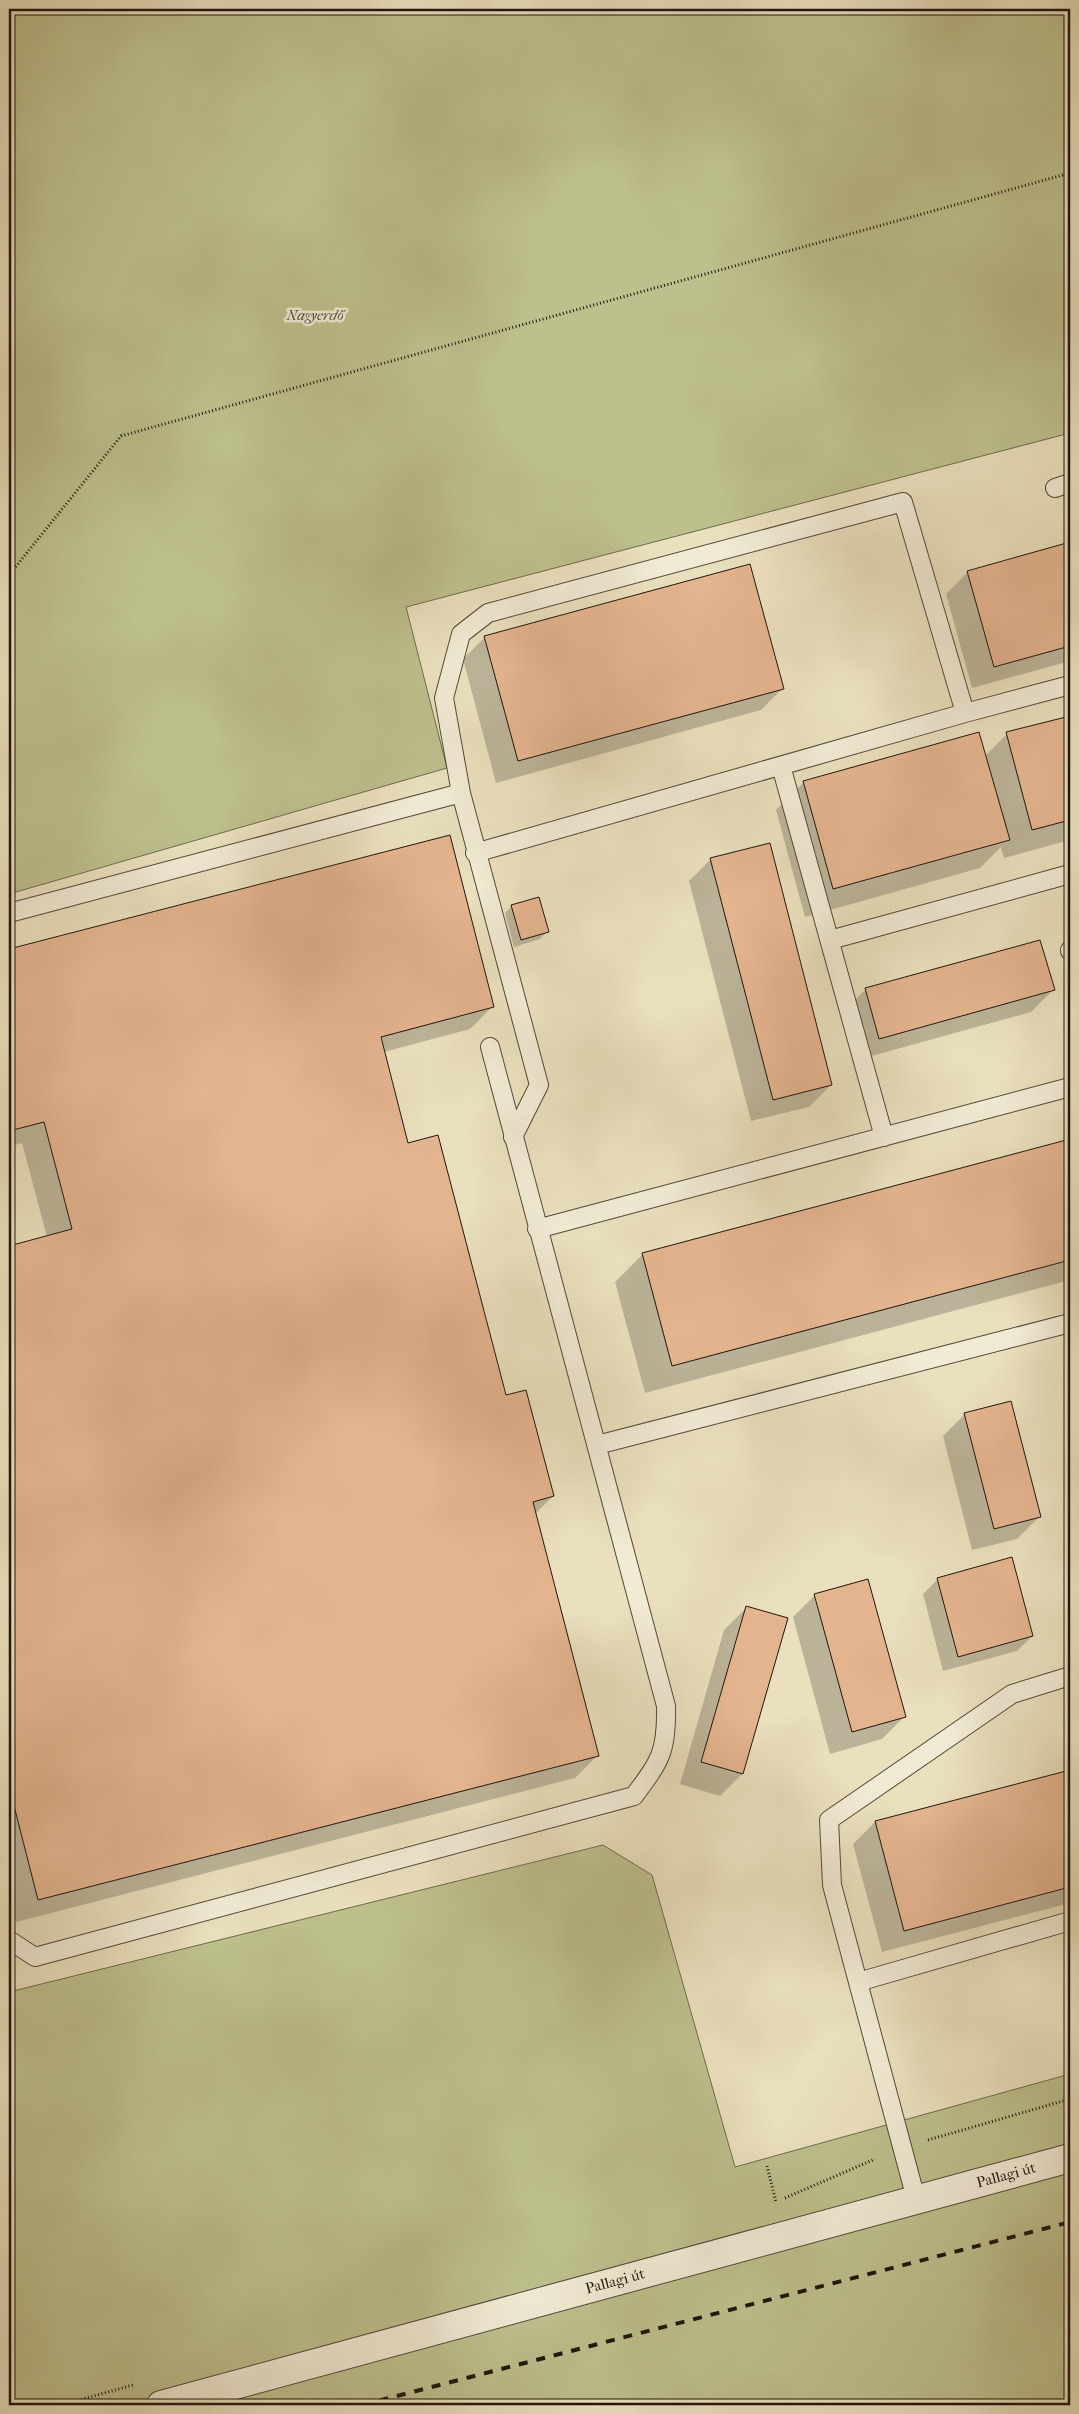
<svg xmlns="http://www.w3.org/2000/svg" width="1079" height="2414" font-family="'IM FELL French Canon',serif">
	<style>
		.green { fill: #bdc08d; stroke: #6e6b4d }
		.shadow { fill: #0003 }
		.building { fill: #e4b48f; stroke: #1f160d }
		.lines { fill: none; stroke-linecap: round; stroke-linejoin: round }
		.service-casing { stroke: #524839; stroke-width: 20 }
		.tertiary-casing { stroke: #524839; stroke-width: 30 }
		.path { stroke: #1f160d; stroke-width: 3; stroke-dasharray: 1 2.5; stroke-linecap: butt }
		.service { stroke: #f1ebd5; stroke-width: 18 }
		.tertiary { stroke: #f1ebd5; stroke-width: 28 }
		.rail { stroke: #1f160d; stroke-width: 4; stroke-dasharray: 9 9; stroke-linecap: butt }
		.labels { text-anchor: middle; dominant-baseline: central; stroke-width: 5; stroke-linejoin: round; paint-order: stroke }
		.park-label { font-size: 15px; font-style: italic; fill: #56523a; stroke: #f1ebd5 }
		.street-label { font-size: 15px; fill: #1f160d; stroke: #f1ebd5 }
	</style>
	<rect width="100%" height="100%" fill="#eae0be"/>
	<filter id="stains"><feTurbulence type="fractalNoise" baseFrequency=".004" numOctaves="4"/><feColorMatrix values="0 0 0 0 .2 0 0 0 0 .09 0 0 0 0 .02 0 0 0 .5 -.17"/></filter>
	<radialGradient id="worn" r=".72"><stop offset=".6" stop-color="#630" stop-opacity="0"/><stop offset="1" stop-color="#630" stop-opacity=".3"/></radialGradient>
	<!-- green -->
	<path class="green" d="M9 9H1070V433L406 607 447 768 9 894Z
		M603 1845 652 1875 735 2167 1070 2074V2405H9V1992Z"/>
	<!-- shadow -->
	<path class="shadow" d="M1070 543V661L972 688 946 594 968 572Z
		M485 637 783 688 761 710 496 783 463 659Z
		M1070 717V840L1004 858 1001 847 980 868 805 917 776 810 804 782 985 756 1007 734Z
		M449 837 492 1007 470 1029 384 1052 408 1144 505 1397 553 1496 535 1514 597 1756 575 1778 16 1922 9 1892V1247L47 1237 22 1143 9 1147V950Z
		M711 859 831 1085 809 1107 751 1121 689 881Z
		M512 906 547 932 540 939 514 947 505 913Z
		M866 989 1053 990 1031 1012 857 1060 844 1011Z
		M1070 1140V1280L645 1393 615 1282 643 1254Z
		M965 1414 1039 1517 1017 1539 972 1550 943 1436Z
		M938 1579 1032 1636 1017 1651 943 1671 923 1594Z
		M815 1595 904 1717 882 1739 830 1754 793 1617Z
		M746 1608 742 1774 720 1796 680 1784 724 1630Z
		M1070 1771V1903L882 1952 853 1844 875 1822Z"/>
	<!-- building -->
	<path class="building" d="M1070 542V646L994 667 967 571Z
		M750 564 784 689 518 761 484 636Z
		M1070 716V820L1032 830 1006 732Z
		M979 732 1010 840 833 889 803 781Z
		M450 835 494 1007 381 1037 408 1143 438 1135 506 1395 526 1390 554 1496 533 1502 599 1756 38 1900 9 1786V1246L72 1229 44 1122 9 1131V949Z
		M770 843 832 1085 773 1100 710 858Z
		M539 897 549 932 521 940 511 905Z
		M1040 940 1055 990 879 1039 865 988Z
		M1070 1139V1260L672 1366 642 1253Z
		M1011 1401 1041 1517 994 1529 964 1413Z
		M1012 1557 1033 1636 958 1657 937 1578Z
		M868 1579 906 1717 852 1732 814 1594Z
		M746 1606 788 1618 743 1774 701 1762Z
		M1070 1770V1887L904 1931 875 1821Z"/>
	<g class="lines">
		<!-- service casing -->
		<g class="service-casing">
			<path id="service" d="M1055 488 1070 483
				M781 766 884 1137
				M461 793 444 698 461 634 488 613 903 502 965 713
				M475 853 965 713 1070 685
				M9 913 461 793 539 1085 513 1137
				M830 940 1070 874
				M1070 950V951
				M537 1229 1070 1087
				M597 1445 1070 1323
				M9 1940 35 1957 634 1796C661 1760 667 1751 666 1706 608 1486 547 1267 490 1047
				M858 1982 1070 1921
				M916 2199 832 1885 829 1820 1012 1694 1070 1676"/>
		</g>
		<!-- tertiary casing -->
		<g class="tertiary-casing">
			<path id="tertiary" d="M161 2405 1070 2158"/>
		</g>
		<!-- path -->
		<path class="path" d="M9 575 121 436 1070 173
			M928 2140 1070 2099
			M767 2166 776 2202
			M785 2198 875 2159
			M61 2405 133 2385"/>
		<!-- service -->
		<use href="#service" class="service"/>
		<!-- tertiary -->
		<use href="#tertiary" class="tertiary"/>
		<!-- rail -->
		<path class="rail" d="M362 2405 1070 2222"/>
	</g>
	<g class="labels">
		<!-- park labels -->
		<g class="park-label">
			<text x="315" y="315">Nagyerdő</text>
		</g>
		<!-- street labels -->
		<g class="street-label">
			<text transform="translate(1006 2175) rotate(-15)">Pallagi út</text>
			<text transform="translate(615 2281) rotate(-15)">Pallagi út</text>
		</g>
	</g>
	<!-- margin -->
	<rect width="1079" height="2414" fill="none" stroke="#eae0be" stroke-width="30"/>
	<rect x="10" y="10" width="1059" height="2394" fill="none" stroke="#1f160d" stroke-width="2.5"/>
	<rect x="15" y="15" width="1049" height="2384" fill="none" stroke="#1f160d"/>
	<rect width="100%" height="100%" filter="url(#stains)"/>
	<rect width="100%" height="100%" fill="url(#worn)"/>
</svg>
